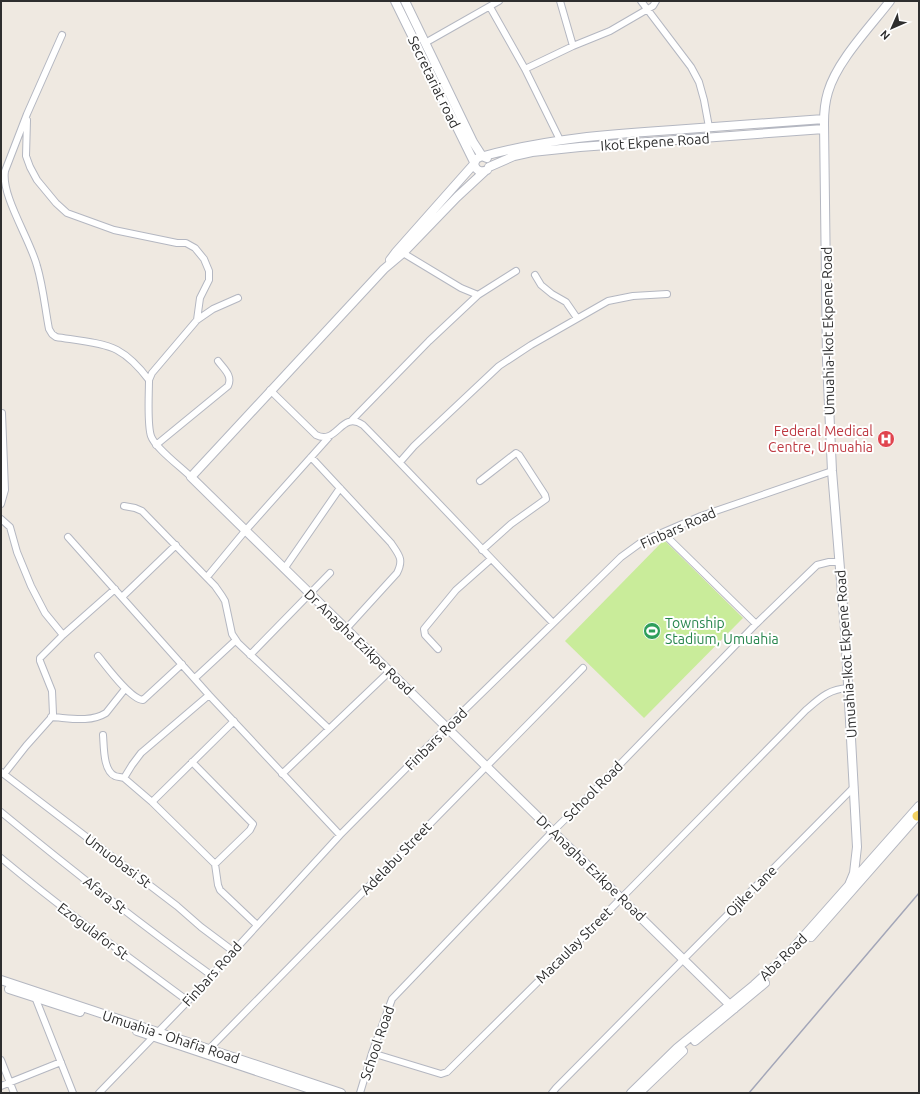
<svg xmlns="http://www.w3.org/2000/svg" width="920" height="1094" font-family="Ubuntu,sans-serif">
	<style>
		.pitch { fill: #c9ec9a }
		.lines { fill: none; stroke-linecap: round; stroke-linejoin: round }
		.street-casing { stroke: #b4b7c1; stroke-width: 8 }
		.secondary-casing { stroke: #b4b7c1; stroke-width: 10 }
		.primary-casing { stroke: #c9c9c9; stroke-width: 10 }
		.street { stroke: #fff; stroke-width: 6 }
		.secondary { stroke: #fff; stroke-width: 8 }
		.primary { stroke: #f2d163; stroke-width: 9 }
		.rail { stroke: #a3a6b8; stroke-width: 1.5 }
		.labels { text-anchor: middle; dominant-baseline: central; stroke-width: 4; stroke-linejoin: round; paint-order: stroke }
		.street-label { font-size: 14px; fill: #2e2e2e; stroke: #fff }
		.health-label { font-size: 14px; fill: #be3a42; stroke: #fff; text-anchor: end }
		.leisure-label { font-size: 14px; fill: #27864d; stroke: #fff; text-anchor: start }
	</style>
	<rect width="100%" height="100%" fill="#efe9e1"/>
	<!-- pitch -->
	<path class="pitch" d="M664 540 743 618 644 718 565 641Z"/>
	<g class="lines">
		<!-- street casing -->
		<g class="street-casing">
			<path id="street" d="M560 1 573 46
				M641 1 691 67 699 82 704 100 709 127
				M490 7 525 69 573 46 610 31 653 6 656 1
				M62 35 27 114 5 171C1 196 30 239 37 266 43 286 45 308 49 329L52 334 56 337C74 340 102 342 117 350 130 357 140 368 149 380
				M425 43 499 1
				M525 69 560 140
				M27 120 26 156 30 167 37 180 56 203 67 213 114 230 177 243H186L195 248 204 259 209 271V280L200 298 197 320
				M403 253 461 288 478 295 516 271
				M535 275 541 285 552 294 566 302 577 318
				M270 390 316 435C337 446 341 410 363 425 427 490 489 557 553 623
				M352 420 429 341 478 295
				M156 445 228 386C233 376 224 369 218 361
				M311 457 391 543C399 555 404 559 397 573L346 629
				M400 462 414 446 499 366 531 345 608 301 633 296 667 294
				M191 477C181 467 155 448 151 436 147 424 149 394 149 380L152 373 197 320 213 309 238 298
				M480 481 516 453 519 455 545 495 546 499 511 524 482 550
				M1 504 5 490 2 413
				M124 506 135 508 142 511 215 586 222 596 225 601 232 634 238 643 329 729
				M1 519 10 527 17 552 31 586 45 613 63 635
				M663 533 756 624
				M68 537 209 695 340 835
				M284 569 340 488
				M207 577 245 531 329 437
				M122 597 176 545
				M438 649 425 635 424 629 456 590 491 559
				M250 655 330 573
				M98 656C107 667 130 699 143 700L182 664
				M195 678 236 640
				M209 695 141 753 132 765 124 778 152 802 215 864 218 885 220 890 257 925
				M51 717C69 718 90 723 106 713L125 689
				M103 735C104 746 103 771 115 776 117 777 121 777 124 778
				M192 762 253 824 250 830 215 864
				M1 772 177 906 201 927 233 951
				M4 774 26 746 50 719 53 714 52 691 40 661V658L63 635 115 589
				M282 774 390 671
				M152 802 234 721
				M1 812C69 868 139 923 211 975
				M1 858C61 908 124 954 188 1001
				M35 997 73 1093
				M209 1049 583 668
				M372 1053 441 1074 447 1072 588 932 806 710C820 698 829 689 848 688
				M1 1060 14 1093
				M1 1086 61 1062
				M99 1093 188 1001 340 835 447 727 621 557 643 541 701 516 832 471
				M360 1093 372 1053 392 999 553 831 597 788 756 624 817 565 829 562H840
				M552 1093 556 1088 854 787"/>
		</g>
		<!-- secondary casing -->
		<g class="secondary-casing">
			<path id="secondary" d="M395 1 474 162
				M405 1 473 142 482 156
				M484 156C546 139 609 134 673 130 723 126 773 123 824 119
				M474 164C476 171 481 173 487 170
				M489 167 514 156 532 152 580 147 824 129
				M485 171 457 197 403 253 384 269 191 477 734 1009
				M390 260 396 252 474 164 476 159 482 156 487 158
				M849 885 854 873 857 847 845 630 832 471 827 361 824 123C824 112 825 102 828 92 837 61 870 27 890 1
				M811 937 919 814
				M1 980 341 1093
				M9 989 80 1012
				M137 1031 322 1093
				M695 1041 765 983
				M641 1091 683 1051
				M631 1093 677 1048 754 985 788 954 919 806"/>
		</g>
		<!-- primary casing -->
		<g class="primary-casing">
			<path id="primary" d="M917 816 919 815"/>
		</g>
		<!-- street -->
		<use href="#street" class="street"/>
		<!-- secondary -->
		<use href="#secondary" class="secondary"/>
		<!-- primary -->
		<use href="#primary" class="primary"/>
		<!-- rail -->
		<path class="rail" d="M749 1093 919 893"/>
	</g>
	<!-- icons -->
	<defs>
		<g id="hospital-disc" transform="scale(0.9)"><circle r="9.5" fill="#e0444e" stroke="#fff"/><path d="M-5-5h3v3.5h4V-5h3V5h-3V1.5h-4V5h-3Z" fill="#fff"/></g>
		<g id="stadium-disc" transform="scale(0.9)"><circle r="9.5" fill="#2e9e5b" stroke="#fff"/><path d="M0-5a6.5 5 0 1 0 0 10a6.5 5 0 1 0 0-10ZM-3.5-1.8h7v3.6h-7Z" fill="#fff"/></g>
	</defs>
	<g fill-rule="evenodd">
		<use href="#hospital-disc" x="886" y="439"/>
		<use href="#stadium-disc" x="652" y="631"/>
	</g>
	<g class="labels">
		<!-- street labels -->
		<g class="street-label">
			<text transform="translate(434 82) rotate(64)">Secretariat road</text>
			<text transform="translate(655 142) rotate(-4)">Ikot Ekpene Road</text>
			<text transform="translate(828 331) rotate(-91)">Umuahia-Ikot Ekpene Road</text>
			<text transform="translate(678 528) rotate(-24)">Finbars Road</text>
			<text transform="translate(359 642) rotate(44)">Dr Anagha Ezikpe Road</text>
			<text transform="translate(846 654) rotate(-94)">Umuahia-Ikot Ekpene Road</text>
			<text transform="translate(436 739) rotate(-45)">Finbars Road</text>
			<text transform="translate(593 791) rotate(-45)">School Road</text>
			<text transform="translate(396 858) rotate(-46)">Adelabu Street</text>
			<text transform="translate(118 861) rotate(37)">Umuobasi St</text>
			<text transform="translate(591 868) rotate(44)">Dr Anagha Ezikpe Road</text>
			<text transform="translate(751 891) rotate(-45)">Ojike Lane</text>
			<text transform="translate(105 895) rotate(38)">Afara St</text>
			<text transform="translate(93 931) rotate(37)">Ezogulafor St</text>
			<text transform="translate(574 945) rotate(-45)">Macaulay Street</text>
			<text transform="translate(783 957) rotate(-44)">Aba Road</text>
			<text transform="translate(212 974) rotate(-48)">Finbars Road</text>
			<text transform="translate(171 1037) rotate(18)">Umuahia - Ohafia Road</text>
			<text transform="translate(377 1043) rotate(-71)">School Road</text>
		</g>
		<!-- health labels -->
		<g class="health-label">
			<text x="873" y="431">Federal Medical<tspan x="873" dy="16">Centre, Umuahia</tspan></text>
		</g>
		<!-- leisure labels -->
		<g class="leisure-label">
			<text x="665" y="623">Township<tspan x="665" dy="16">Stadium, Umuahia</tspan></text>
		</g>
	</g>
	<!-- border -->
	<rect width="920" height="1094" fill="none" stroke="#2e2e2e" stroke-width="4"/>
	<!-- north arrow -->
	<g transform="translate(892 28) rotate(225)" stroke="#ffffff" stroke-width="3" paint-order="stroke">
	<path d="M0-3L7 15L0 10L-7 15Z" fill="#2e2e2e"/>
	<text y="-6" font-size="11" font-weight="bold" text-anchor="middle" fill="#2e2e2e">N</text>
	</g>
</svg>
